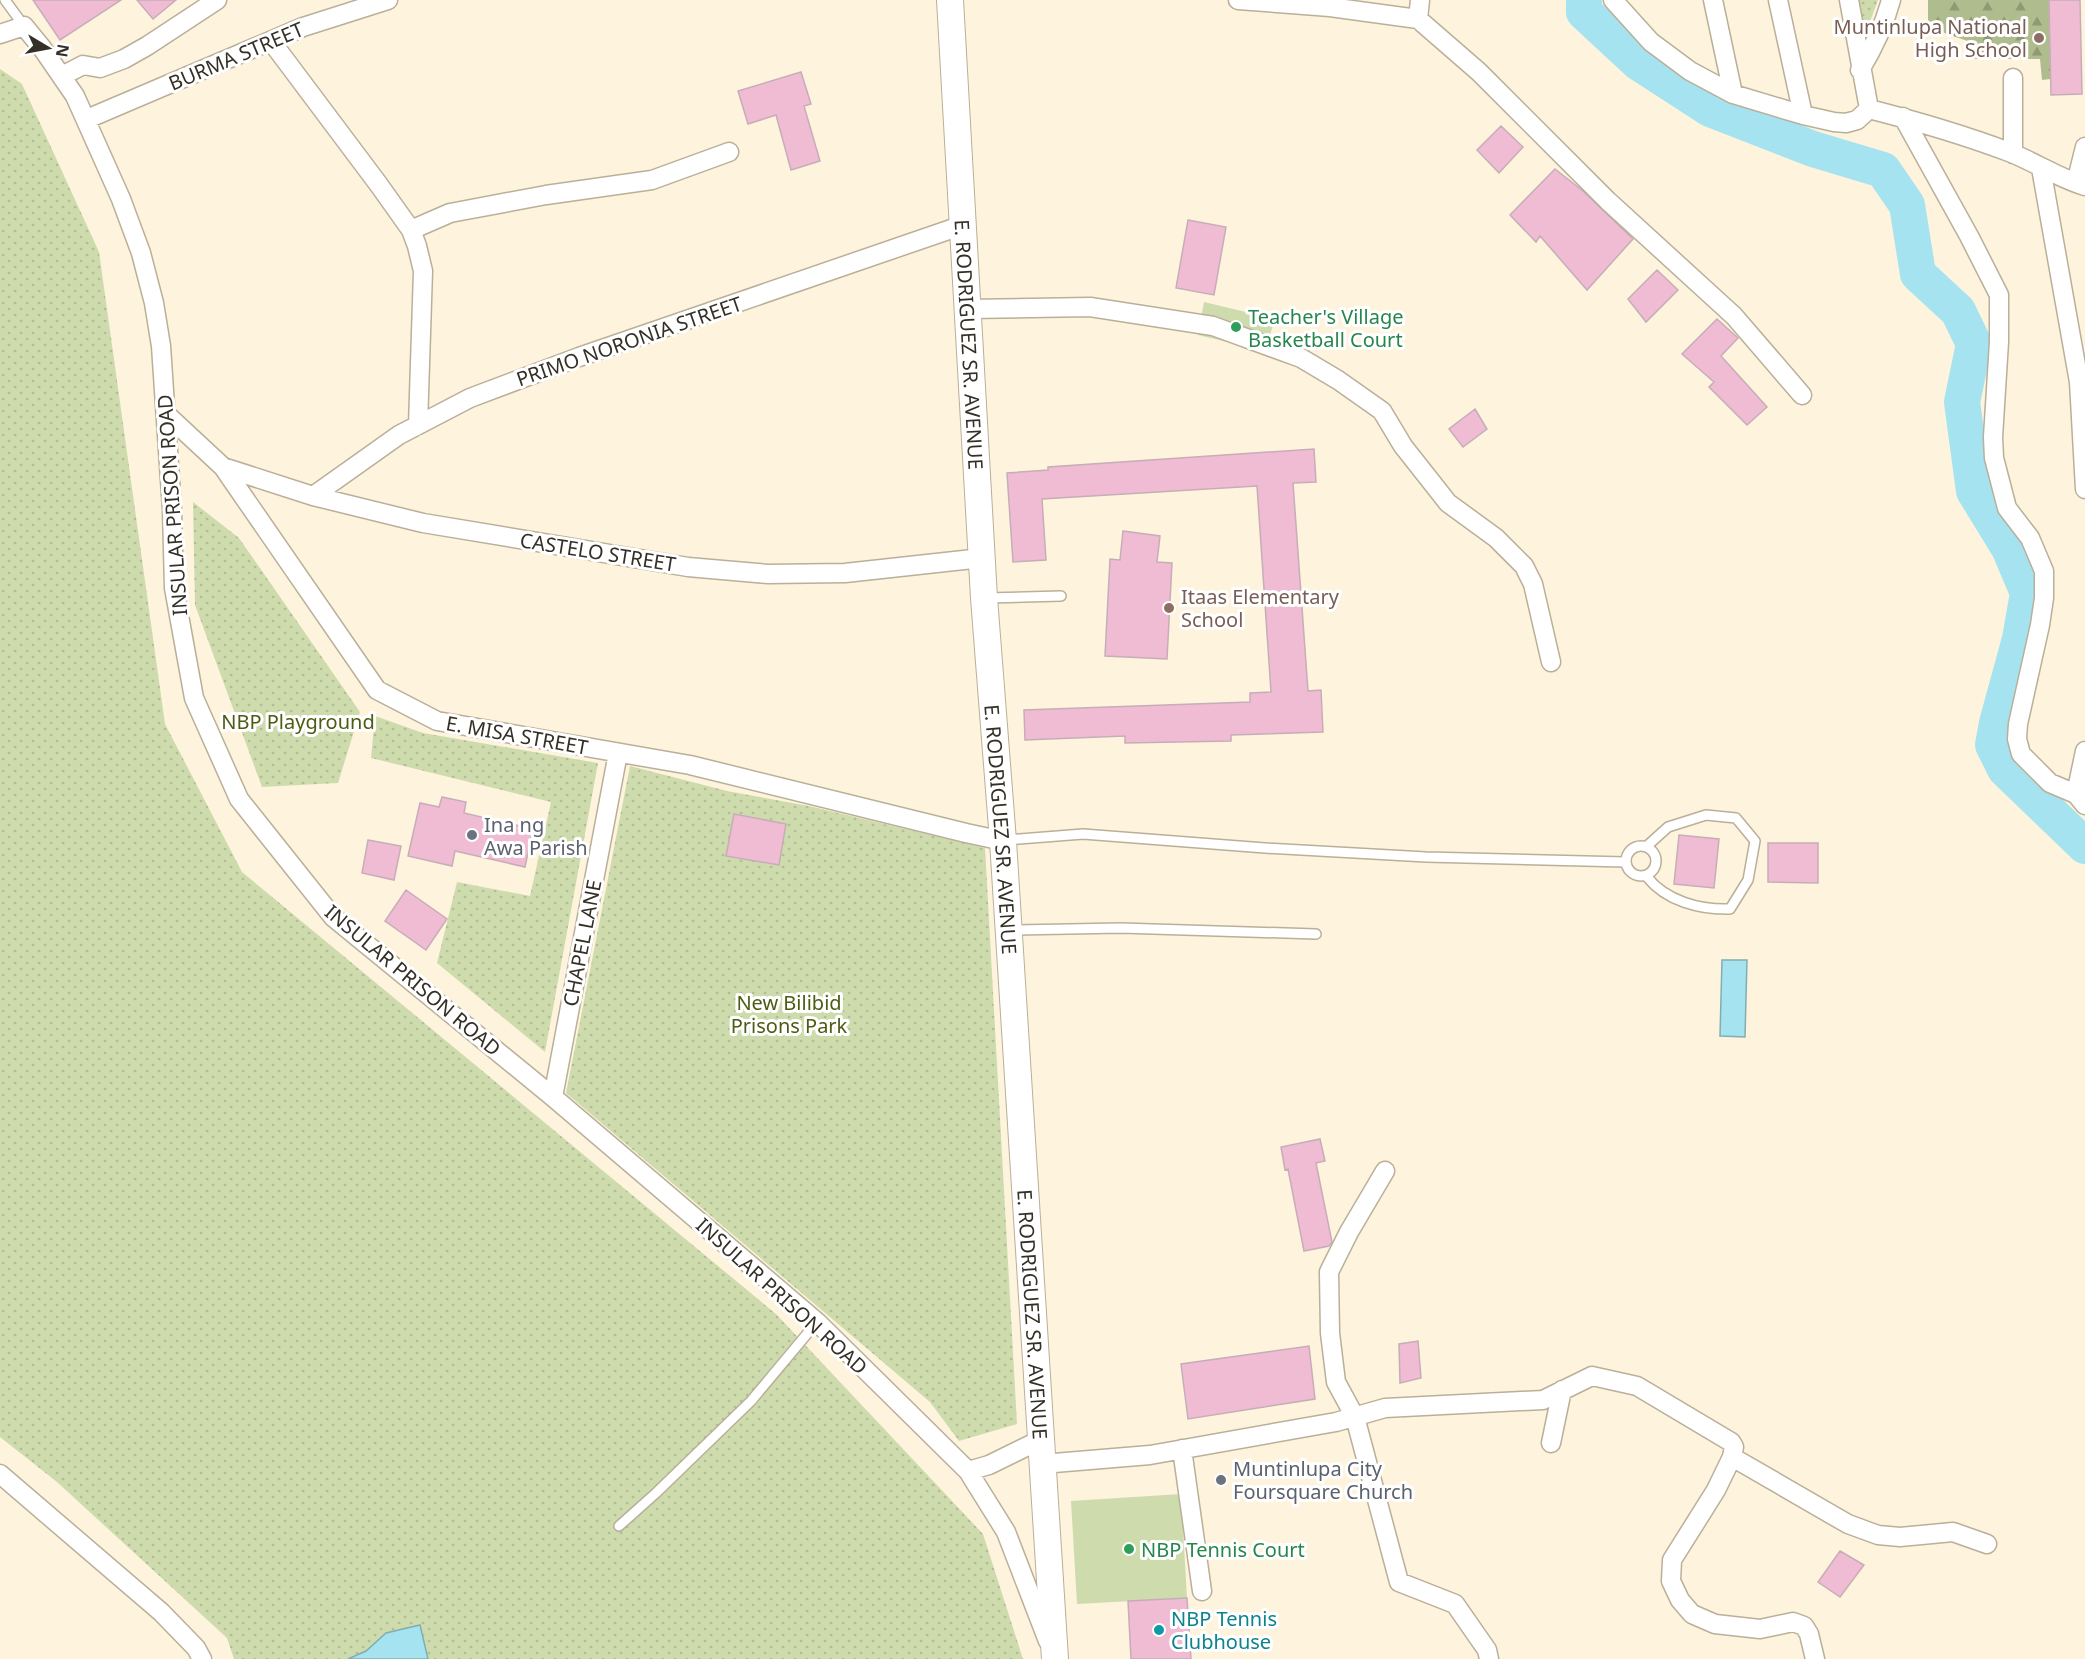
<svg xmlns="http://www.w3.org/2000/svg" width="2085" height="1659" font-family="'Noto Sans',sans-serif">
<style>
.grass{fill:url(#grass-dots)}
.forest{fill:url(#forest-firs)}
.pitch{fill:#cedcad}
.water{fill:#a4e3ef;stroke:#82adb3;stroke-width:1.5}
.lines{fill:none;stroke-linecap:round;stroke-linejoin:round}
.river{stroke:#a4e3ef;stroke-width:36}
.building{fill:#efbcd3;stroke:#c7adb8;stroke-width:1.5}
.lane-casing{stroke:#baaf99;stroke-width:12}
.street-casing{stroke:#baaf99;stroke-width:21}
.secondary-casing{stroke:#baaf99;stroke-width:28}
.path{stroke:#a69e8e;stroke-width:4;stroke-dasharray:4.5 4.5;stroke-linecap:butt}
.lane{stroke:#fff;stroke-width:9}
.street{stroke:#fff;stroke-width:18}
.secondary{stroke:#fff;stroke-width:26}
.education-dot{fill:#8d6e63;stroke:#fff;stroke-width:2}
.leisure-dot{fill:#2e9e5b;stroke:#fff;stroke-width:2}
.worship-dot{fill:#6b7280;stroke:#fff;stroke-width:2}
.culture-dot{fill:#0f9aa8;stroke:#fff;stroke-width:2}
.labels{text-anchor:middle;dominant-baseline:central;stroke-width:6;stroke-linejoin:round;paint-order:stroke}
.education-label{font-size:20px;fill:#785e54;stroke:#fff;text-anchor:end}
.street-label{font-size:20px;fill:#343027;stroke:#fff}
.leisure-label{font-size:20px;fill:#27864d;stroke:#fff;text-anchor:start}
.park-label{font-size:20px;fill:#4d5c13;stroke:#fff}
.worship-label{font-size:20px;fill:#5b616d;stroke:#fff;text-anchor:start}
.culture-label{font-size:20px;fill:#0d838f;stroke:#fff;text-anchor:start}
</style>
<defs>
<pattern id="grass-dots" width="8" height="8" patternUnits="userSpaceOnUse" patternTransform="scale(1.5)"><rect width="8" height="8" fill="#cedcad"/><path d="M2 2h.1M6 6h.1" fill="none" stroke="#b2bd95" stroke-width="1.8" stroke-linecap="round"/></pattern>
<pattern id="forest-firs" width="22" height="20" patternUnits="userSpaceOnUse" patternTransform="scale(1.5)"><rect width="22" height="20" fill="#afbc8d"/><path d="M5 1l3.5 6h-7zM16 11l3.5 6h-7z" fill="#8f9973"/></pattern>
</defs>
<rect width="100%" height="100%" fill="#fef3dc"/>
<path class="grass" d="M1858,0h20l-14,38z
M0,69l22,15 77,168 66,472 77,148 534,442 207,220 40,125h-789l-7,-21 -170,-156 -57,-45z
M193,502l46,36 121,174 -22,71 -76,4 -67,-182z
M375,716l48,17 175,30 -53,289 -108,-89 20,-81 73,14 21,-94 -180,-44z
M630,766l97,25 82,15 176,42 32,576 -58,17 -29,-39 -364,-309z"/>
<path class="forest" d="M1928,0h128l3,78 -17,2 -2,-21h-70l3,-16 -45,-16z"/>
<path class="pitch" d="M1204,302l71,17 -10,32 -67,-16z
M1181,1494l6,104 -110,6 -6,-103z"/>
<path class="water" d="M1722,960h25l-2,77 -25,-1z
M420,1625l8,34h-80l18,-8 20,-18z"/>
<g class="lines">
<path class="river" d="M1584,0v12l55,51 71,46 103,40 70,21 24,35 11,69 40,37 16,33 -12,58 12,89 35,57 19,45 -8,46 -23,84 -4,22 12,24 80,77"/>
</g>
<path class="building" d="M33,0h88l-61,40z
M137,0h39l-23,19z
M2049,0h31l2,94 -31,1z
M801,72l10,32 -7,2 16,55 -29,9 -15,-55 -28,9 -10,-33z
M1501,126l22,21 -24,26 -22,-23z
M1555,169l28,22 50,48 -46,51 -47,-54 -4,6 -26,-27z
M1188,220l38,7 -12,68 -38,-7z
M1657,270l21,20 -32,32 -18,-23z
M1717,319l21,19 -17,18 46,51 -20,18 -38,-38 5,-5 -32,-28z
M1475,409l12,20 -24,18 -14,-18z
M1314,449l2,33 -23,1 15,208 13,-1 2,42 -92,3v6l-106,2v-7l-100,4 -1,-30 226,-8v-9l21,-1 -14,-206 -215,13 4,61 -33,2 -6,-89 41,-3v-3z
M1123,531l37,5 -3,26 15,1 -5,96 -62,-3 5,-97 10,1z
M442,797l24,5 -2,11 69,16 -8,38 -70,-16 -3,15 -44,-10 12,-53 19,4z
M734,814l52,10 -7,41 -53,-9z
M1679,835l40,4 -5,49 -40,-4z
M368,840l33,6 -7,34 -32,-7z
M1768,843h50v40l-50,-1z
M406,890l41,29 -21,31 -41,-29z
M1320,1139l5,22 -9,2 16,79 -3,4 -25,5 -16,-82 -3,1 -4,-23z
M1418,1341l3,37 -21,5 -1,-39z
M1309,1346l6,53 -127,20 -7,-55z
M1840,1551l24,14 -24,32 -22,-15z
M1187,1598l4,61h-60l-3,-58z"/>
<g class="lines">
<defs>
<path id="lane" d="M5,0l19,26
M986,598l75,-2
M1005,840l78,-6 182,14 161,9 199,5
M1626 861a15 15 0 1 1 30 0a15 15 0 1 1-30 0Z
M1647,877c19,24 53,33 83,32l18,-29 7,-39 -19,-23 -30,-3 -38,12 -21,19
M1010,930l111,-2 195,6
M619,1526l37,-33 95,-92 66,-79"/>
<path id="street" d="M1238,0l92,7 88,12 61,53 129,129 126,115 68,79
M1613,0l38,42 39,29 43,23 70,21 31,7 12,1 11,-3 12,-11
M1713,0l20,94
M1778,0l25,115
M1849,0l20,109
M1418,19l2,-19
M0,34l24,-8 18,22 33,48 46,103 20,54 13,50 7,43 11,164 2,78 20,110 45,101 94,118 220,180 264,225 151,149 38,61 42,109
M271,41l108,144 32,45 6,16 6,25 -5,154
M1860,70c14,-23 24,-44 31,-70
M62,76l21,-11 17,3 24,-9 23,-13 70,-46
M2013,78v76
M1869,109c47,12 95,26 140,43 26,10 49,26 76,34
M1903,117l66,119 30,59v47l-6,95 1,21 13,50 23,30 14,33v27l-4,27 -22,99 -1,15 4,15 29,29 26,11 9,11
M87,119l216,-92 85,-27
M2041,168l38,214 6,107
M2076,183l9,-36
M411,230l39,-17 96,-18 106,-15 77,-28
M968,309l122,-2 123,19 88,32 37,22 44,31 21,35 45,57 48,35 28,28 9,18 18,78
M166,414l57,53 154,223 60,31 253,44 276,68 37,8
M223,467l90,29 110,27 265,44 80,7 77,-1 137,-15
M313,496l86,-61 71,-37 109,-41 384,-132
M2076,794l9,-43
M553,1097l65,-344
M1385,1171l-36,61 -20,40 1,61 6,49 19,35 44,165 56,22 32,46 2,9
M1551,1443l11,-53
M1182,1449l20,142
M1732,1457l116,67 30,11 22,2 53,-5 34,12
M1042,1464l108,-9 186,-33 49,-14 158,-8 49,-24 45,10 94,56 3,5 -2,10 -16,33 -44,70 -1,21 9,19 12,14 23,10 45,5 33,-7 11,4 5,8 6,25
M968,1471l21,-6 51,-25
M0,1474l161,138 35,36 6,11"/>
<g id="secondary">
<path id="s1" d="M950,0l34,598 19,243 52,818"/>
</g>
</defs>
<use href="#lane" class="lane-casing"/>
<use href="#street" class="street-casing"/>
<use href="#secondary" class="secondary-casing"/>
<path class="path" d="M529,847l51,10"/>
<use href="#lane" class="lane"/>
<use href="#street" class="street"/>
<use href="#secondary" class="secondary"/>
</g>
<g class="education-dot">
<circle cx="2039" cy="38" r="6"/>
<circle cx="1169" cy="608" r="6"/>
</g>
<g class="leisure-dot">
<circle cx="1236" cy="327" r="6"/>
<circle cx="1129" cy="1549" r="6"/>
</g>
<g class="worship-dot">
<circle cx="472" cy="835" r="6"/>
<circle cx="1221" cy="1480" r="6"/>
</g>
<circle class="culture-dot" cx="1159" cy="1630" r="6"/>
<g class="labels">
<g class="education-label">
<text x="2027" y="26">Muntinlupa National<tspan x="2027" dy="23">High School</tspan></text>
<text x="1181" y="596" text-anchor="start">Itaas Elementary<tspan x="1181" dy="23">School</tspan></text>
</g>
<g class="street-label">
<text transform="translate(236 56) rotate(-23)">BURMA STREET</text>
<text transform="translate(629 341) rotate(-19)">PRIMO NORONIA STREET</text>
<text stroke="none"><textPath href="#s1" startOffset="345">E. RODRIGUEZ SR. AVENUE</textPath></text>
<text transform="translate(172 505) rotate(-94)">INSULAR PRISON ROAD</text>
<text transform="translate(598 552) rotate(9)">CASTELO STREET</text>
<text transform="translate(517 735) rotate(10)">E. MISA STREET</text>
<text stroke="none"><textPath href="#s1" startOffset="831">E. RODRIGUEZ SR. AVENUE</textPath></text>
<text transform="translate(582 943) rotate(-79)">CHAPEL LANE</text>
<text transform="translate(413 980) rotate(40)">INSULAR PRISON ROAD</text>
<text transform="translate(782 1296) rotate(42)">INSULAR PRISON ROAD</text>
<text stroke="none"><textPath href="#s1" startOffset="1317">E. RODRIGUEZ SR. AVENUE</textPath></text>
</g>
<g class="leisure-label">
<text x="1248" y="316">Teacher's Village<tspan x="1248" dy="23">Basketball Court</tspan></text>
<text x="1141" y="1549">NBP Tennis Court</text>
</g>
<g class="park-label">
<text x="298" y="721">NBP Playground</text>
<text x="789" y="1002">New Bilibid<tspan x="789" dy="23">Prisons Park</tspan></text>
</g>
<g class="worship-label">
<text x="484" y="824">Ina ng<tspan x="484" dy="23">Awa Parish</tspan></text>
<text x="1233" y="1468">Muntinlupa City<tspan x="1233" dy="23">Foursquare Church</tspan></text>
</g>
<g class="culture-label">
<text x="1171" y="1618">NBP Tennis<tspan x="1171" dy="23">Clubhouse</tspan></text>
</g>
</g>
<g transform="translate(48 48) rotate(100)" stroke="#ffffff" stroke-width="4.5" paint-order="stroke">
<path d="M0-4.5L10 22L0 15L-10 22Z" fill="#343027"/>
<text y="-9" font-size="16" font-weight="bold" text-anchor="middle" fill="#343027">N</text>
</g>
</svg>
